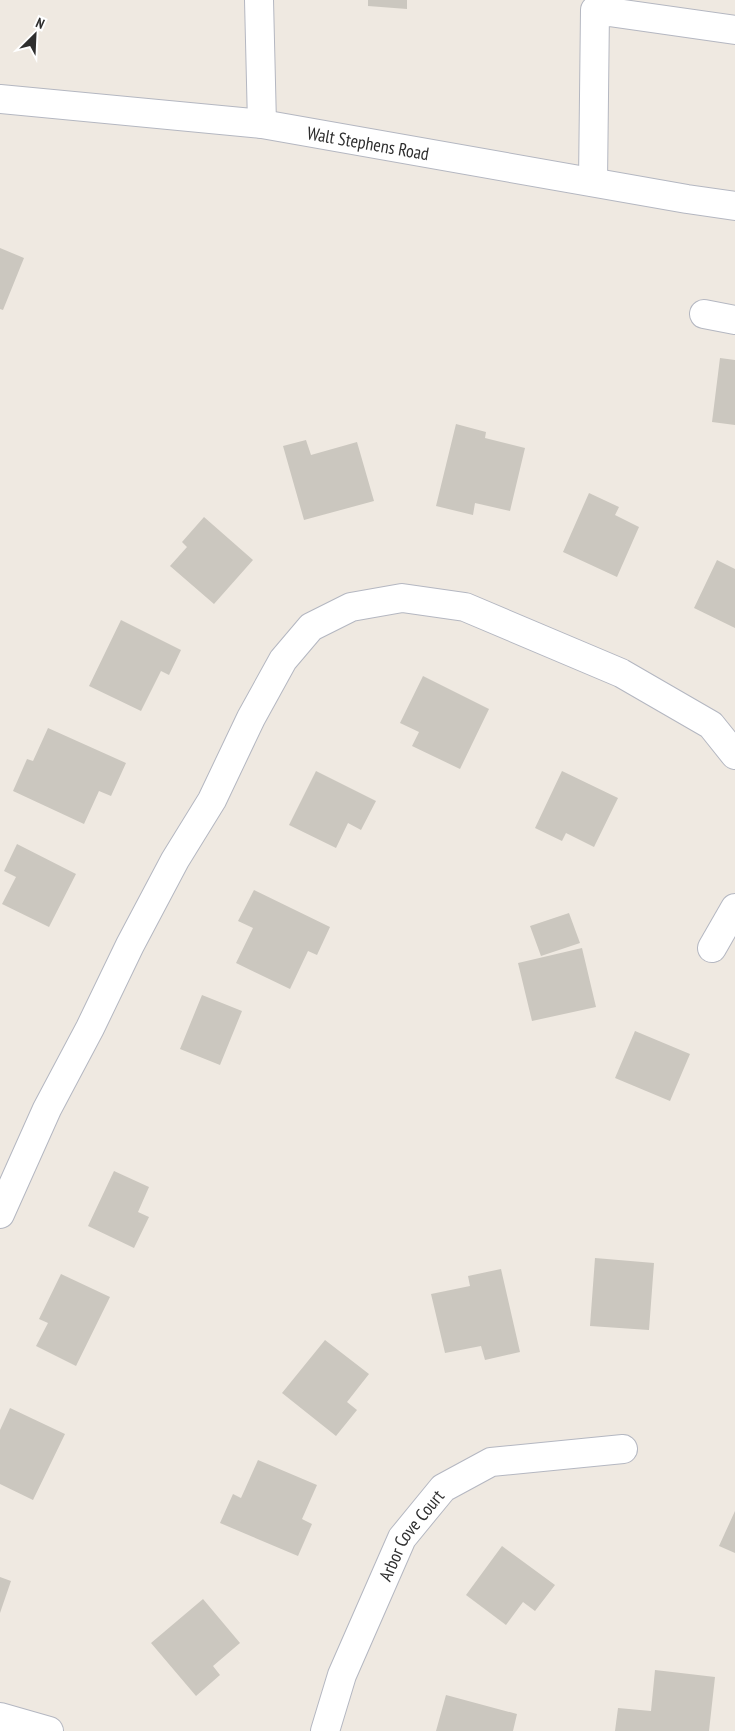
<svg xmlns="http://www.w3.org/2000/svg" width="735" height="1731" font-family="'PT Sans Narrow',sans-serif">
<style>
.building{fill:#cbc7bf}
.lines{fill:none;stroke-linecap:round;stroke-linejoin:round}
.minor-casing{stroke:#b4b7c1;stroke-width:30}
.minor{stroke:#fff;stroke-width:28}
.labels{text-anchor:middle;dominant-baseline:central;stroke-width:5;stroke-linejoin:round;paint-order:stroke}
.street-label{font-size:18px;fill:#2e2e2e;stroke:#fff}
</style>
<rect width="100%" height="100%" fill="#efe9e1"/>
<path class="building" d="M368,0h39v9l-39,-3z
M0,248l24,10 -21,52 -3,-1z
M720,358l15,2v65l-23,-3z
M456,424l30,8 -1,6 40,10 -15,63 -35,-8 -2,12 -37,-9z
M306,440l5,15 46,-13 17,59 -70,19 -21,-74z
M589,493l30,14 -4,8 24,12 -22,50 -54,-25z
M204,517l49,43 -39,44 -44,-38 17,-19 -5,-5z
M717,560l18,9v59l-41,-20z
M121,620l60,30 -12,25 -8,-4 -20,40 -52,-25z
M423,676l66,33 -29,60 -48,-23 7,-14 -19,-9z
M48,728l78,35 -15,33 -12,-5 -15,33 -71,-33 14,-32 6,2z
M316,771l60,30 -15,29 -13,-7 -12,25 -47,-23z
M562,771l56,27 -24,49 -28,-14 -4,8 -27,-13z
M17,844l59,30 -27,53 -47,-23 14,-27 -12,-6z
M254,890l76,37 -13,28 -9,-4 -18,38 -54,-26 17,-35 -15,-7z
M569,913l11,30 -39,13 -11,-30z
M582,948l14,59 -64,14 -14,-58z
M202,995l40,16 -22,54 -40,-16z
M635,1031l55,23 -20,47 -55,-23z
M114,1171l35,16 -11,25 11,5 -15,31 -46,-22z
M595,1258l59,5 -5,67 -59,-4z
M501,1269l19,83 -35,8 -4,-14 -36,7 -14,-59 39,-8 -2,-10z
M61,1274l49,23 -34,69 -40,-20 12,-23 -9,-4z
M325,1340l44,34 -22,28 10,8 -21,26 -54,-43z
M10,1408l55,26 -32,66 -33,-16v-54z
M258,1460l59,25 -15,34 10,5 -14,32 -78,-33 13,-29 8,4z
M735,1511v42l-16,-7z
M502,1546l53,39 -20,26 -12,-9 -17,23 -40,-30z
M0,1577l11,4 -11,32z
M203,1599l37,44 -27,23 7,9 -24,21 -45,-53z
M655,1670l60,7 -6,54h-94l3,-23 33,3z
M446,1695l71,19 -4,17h-77z"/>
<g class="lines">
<defs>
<g id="minor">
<path d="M259,0l3,124"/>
<path id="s1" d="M0,99l262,25 425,75 48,7"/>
<path d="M593,182l2,-172 140,20"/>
<path d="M704,314l31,6"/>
<path d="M712,948l23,-40"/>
<path d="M0,1214l47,-105 43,-81 40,-83 45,-85 37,-60 39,-82 32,-58 28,-33 40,-20 51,-9 63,9 156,66 90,52 24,30"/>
<path d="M0,1717l49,14"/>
<path id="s2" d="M325,1731l17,-56 60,-137 41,-50 48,-26 132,-13"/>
</g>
</defs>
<use href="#minor" class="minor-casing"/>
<use href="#minor" class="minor"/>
</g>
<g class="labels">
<g class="street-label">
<text stroke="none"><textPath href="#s1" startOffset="371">Walt Stephens Road</textPath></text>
<text stroke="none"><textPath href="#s2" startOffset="215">Arbor Cove Court</textPath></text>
</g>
</g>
<g transform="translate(35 35) rotate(24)" stroke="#ffffff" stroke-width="4" paint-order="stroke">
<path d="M0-4L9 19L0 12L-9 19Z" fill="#2e2e2e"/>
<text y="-8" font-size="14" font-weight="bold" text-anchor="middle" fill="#2e2e2e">N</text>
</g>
</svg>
